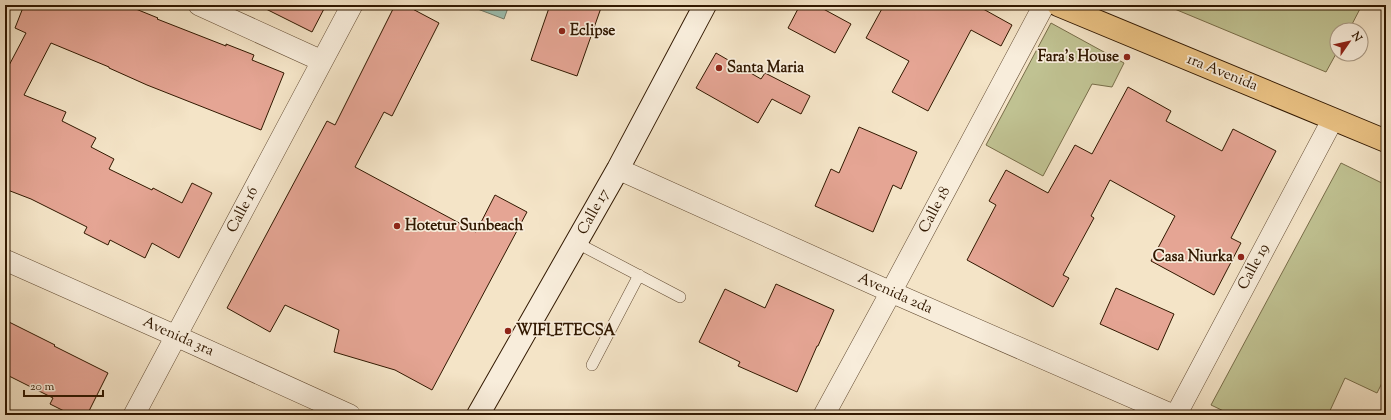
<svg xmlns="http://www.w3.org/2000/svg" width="1391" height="420" font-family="'Sorts Mill Goudy',serif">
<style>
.green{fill:#c0c292;stroke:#786d49}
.water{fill:#9cbfb0;stroke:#717c6a}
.building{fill:#e5a594;stroke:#311800}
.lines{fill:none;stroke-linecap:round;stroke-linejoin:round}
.lane-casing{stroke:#624b32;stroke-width:12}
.street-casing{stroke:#624b32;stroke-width:22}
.secondary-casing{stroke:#311800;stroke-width:24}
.primary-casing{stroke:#311800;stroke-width:24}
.lane{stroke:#f8eddb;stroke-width:11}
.street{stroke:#f8eddb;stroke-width:21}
.secondary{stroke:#f8eddb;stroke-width:22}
.primary{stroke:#eac284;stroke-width:22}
.poi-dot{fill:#8f2418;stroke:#f8eddb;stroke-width:1.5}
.labels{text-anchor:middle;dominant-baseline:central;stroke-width:3.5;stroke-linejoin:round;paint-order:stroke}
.poi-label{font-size:15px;font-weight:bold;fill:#311800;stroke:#f8eddb;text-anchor:start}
.street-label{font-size:15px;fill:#311800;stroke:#f8eddb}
</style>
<rect width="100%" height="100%" fill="#f4e4c7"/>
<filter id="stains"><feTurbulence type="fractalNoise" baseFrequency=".005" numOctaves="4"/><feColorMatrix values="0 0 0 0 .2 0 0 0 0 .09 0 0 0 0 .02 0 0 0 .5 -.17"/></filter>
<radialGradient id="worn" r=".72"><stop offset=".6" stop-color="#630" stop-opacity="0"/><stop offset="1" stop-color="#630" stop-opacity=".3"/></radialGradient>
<path class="green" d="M1165,5h197l-13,25h-12v22l-11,20z
M1051,23l73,40 -12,24 -20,-3 -49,92 -57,-31z
M1341,163l45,22v190l-9,18 -32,-15 -17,37h-96l-21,-10z"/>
<path class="water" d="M467,5h42l-5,14z"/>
<path class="building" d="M24,5h102l32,13 -1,1 69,27v-2l28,11 -2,5 32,13 -23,57 -114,-45 -38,-17v-1l-58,-24 -27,52 42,17 -4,9 34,17 -5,9 23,12 -5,10 43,21 1,-2 29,15 10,-20 20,10 -33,65 -27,-15 -7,15 -35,-18 -2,5 -24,-12 3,-6 -56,-28 -26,-10v-116l21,-40 -11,-5z
M258,5h68l-14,27z
M395,5h10l34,18 -47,93 -8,-4 -29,55 121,65 19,-37 32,17 -95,178 -37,-20 -61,-18 5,-22 -54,-25 -15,27 -43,-24 100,-187 8,4z
M550,5h52l-25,71 -46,-16z
M800,5h16l35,19 -16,29 -47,-25z
M884,5h92l36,20 -11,21 -30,-16 -43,81 -36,-19 17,-31 -43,-23z
M716,53l45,26 4,-6 45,23 -9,18 -29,-15 -14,24 -62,-35z
M1128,87l43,24 -5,10 56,30 11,-22 43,22 -45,87 10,5 -27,52 -63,-34 24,-45 -65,-36 -19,36 3,2 -31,57 6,3 -16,29 -86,-47 29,-55 -7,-4 17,-31 42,23 27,-48 17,9z
M859,127l58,25 -16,37 -8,-4 -20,47 -58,-26 16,-37 8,4z
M776,284l58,26 -16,36h-1l-20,46 -59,-26 2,-4 -41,-20 26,-53 40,19z
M1116,288l58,26 -16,36 -58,-26z
M5,320l50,25 -1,1 54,27 -21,42h-15l-22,-11 3,-6 -48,-24z"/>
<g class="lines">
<defs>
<path id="lane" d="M577,243l103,54
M592,365l47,-90"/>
<path id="street" d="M199,5l123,56
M618,169l273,123 282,123
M5,260l171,76 174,79
M134,415l218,-410
M824,415l67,-123 153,-287
M1176,415l157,-296"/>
<path id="secondary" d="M478,415l140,-246 87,-164"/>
<path id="primary" d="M1058,5l328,136"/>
</defs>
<use href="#lane" class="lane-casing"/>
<use href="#street" class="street-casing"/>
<use href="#secondary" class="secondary-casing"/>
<use href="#primary" class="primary-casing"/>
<use href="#lane" class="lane"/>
<use href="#street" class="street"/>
<use href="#secondary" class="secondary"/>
<use href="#primary" class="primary"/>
</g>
<g class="poi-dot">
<circle cx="562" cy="31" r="4"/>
<circle cx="1127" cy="57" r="4"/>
<circle cx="719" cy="68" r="4"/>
<circle cx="397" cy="226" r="4"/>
<circle cx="1241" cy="257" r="4"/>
<circle cx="508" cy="331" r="4"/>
</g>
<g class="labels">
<g class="poi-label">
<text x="570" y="31">Eclipse</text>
<text x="1119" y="57" text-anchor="end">Fara's House</text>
<text x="727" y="68">Santa Maria</text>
<text x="405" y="226">Hotetur Sunbeach</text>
<text x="1233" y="257" text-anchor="end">Casa Niurka</text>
<text x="516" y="331">WIFI_ETECSA</text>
</g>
<g class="street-label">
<text transform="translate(1222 73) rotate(22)">1ra Avenida</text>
<text transform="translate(243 210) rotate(-62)">Calle 16</text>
<text transform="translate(935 210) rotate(-62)">Calle 18</text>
<text transform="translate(594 212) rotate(-61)">Calle 17</text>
<text transform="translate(1254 267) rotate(-62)">Calle 19</text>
<text transform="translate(895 294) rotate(24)">Avenida 2da</text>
<text transform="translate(178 337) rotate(24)">Avenida 3ra</text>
</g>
</g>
<rect width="1391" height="420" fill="none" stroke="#f4e4c7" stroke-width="20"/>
<rect x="6" y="6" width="1379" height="408" fill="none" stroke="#311800" stroke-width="2"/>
<rect x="10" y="10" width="1371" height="400" fill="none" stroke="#311800"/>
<g transform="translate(1349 42) rotate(56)"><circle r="19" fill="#f8eddb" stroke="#a89883"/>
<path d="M0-3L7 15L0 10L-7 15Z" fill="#8f2418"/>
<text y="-6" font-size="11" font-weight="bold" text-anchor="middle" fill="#311800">N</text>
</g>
<path d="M24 390v6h79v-6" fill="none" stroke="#311800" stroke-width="2"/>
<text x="30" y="390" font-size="12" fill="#311800" stroke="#f8eddb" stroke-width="3" paint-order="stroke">20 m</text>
<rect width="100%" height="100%" filter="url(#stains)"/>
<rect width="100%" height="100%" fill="url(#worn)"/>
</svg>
